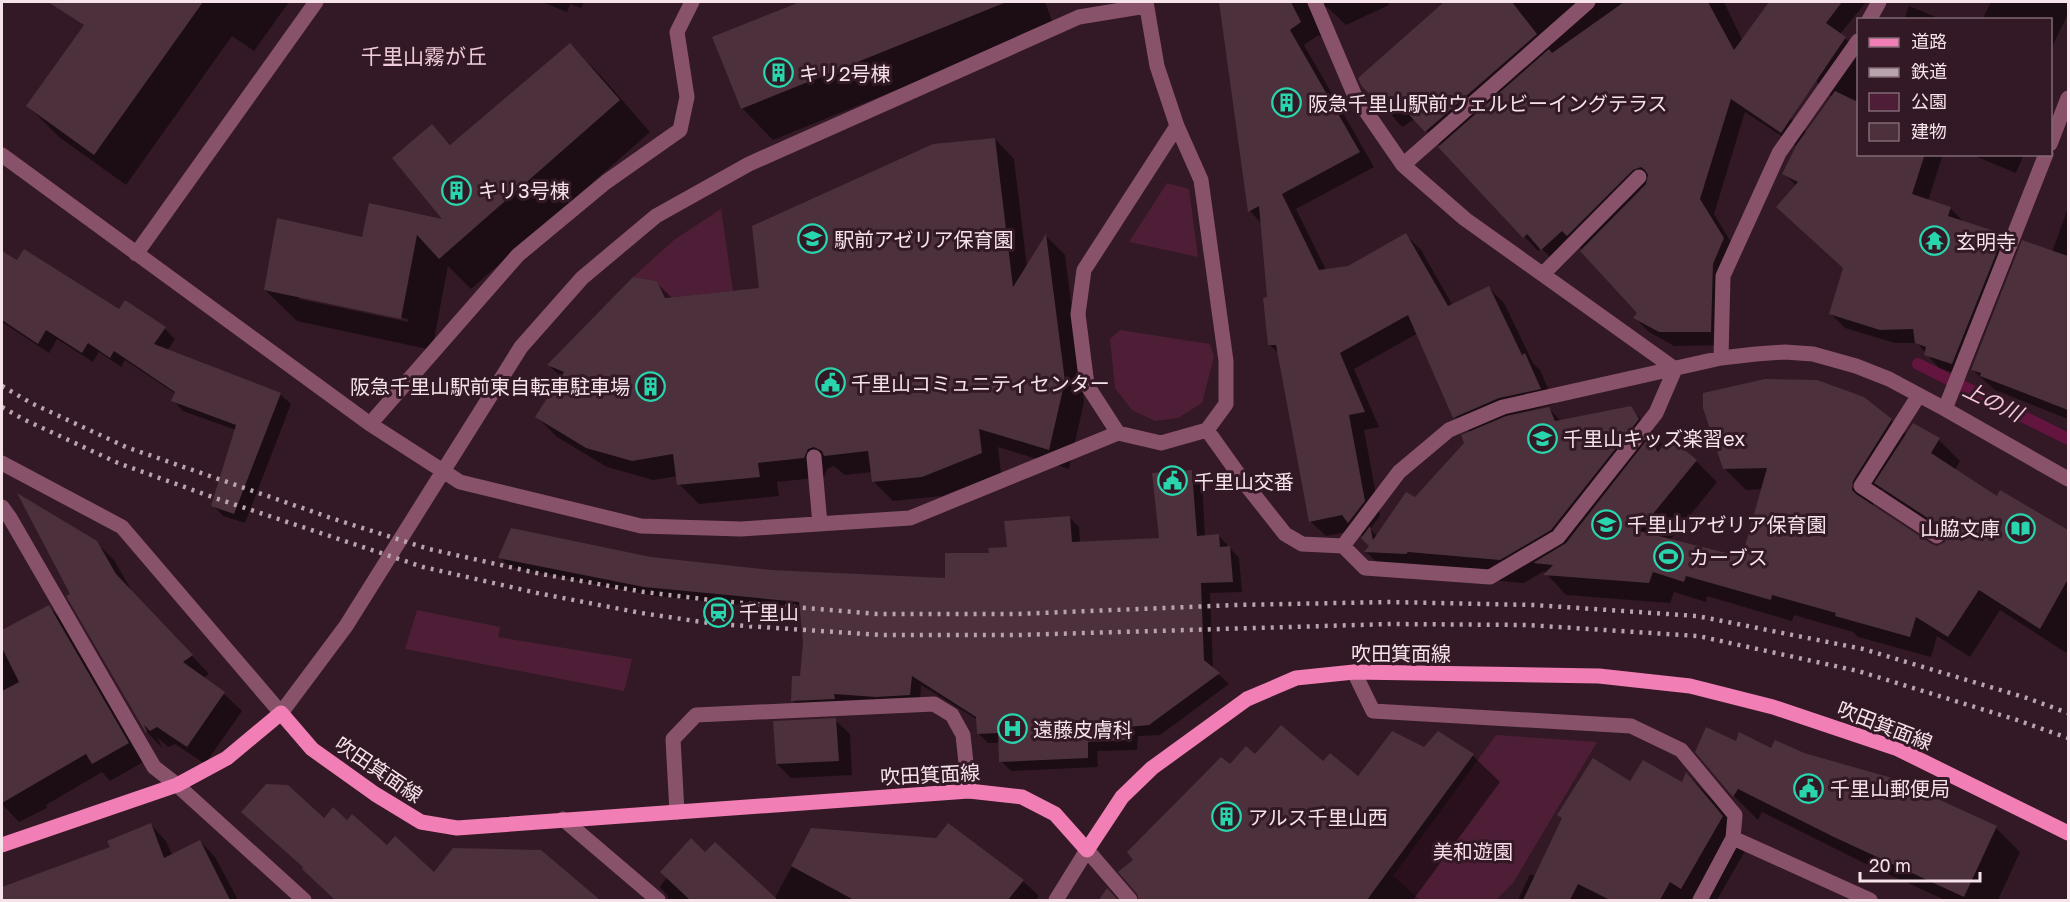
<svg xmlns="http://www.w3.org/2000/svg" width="2070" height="902" font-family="'Golos Text','Noto Sans JP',sans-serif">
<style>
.green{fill:#4e1e36}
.shadow{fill:#0007;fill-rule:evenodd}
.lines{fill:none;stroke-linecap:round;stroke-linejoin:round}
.stream{stroke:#63143f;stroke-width:12}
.building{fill:#4c303c}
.minor{stroke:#89526b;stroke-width:15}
.major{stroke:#f17eb4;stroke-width:15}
.rail{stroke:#b9a3ac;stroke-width:4.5;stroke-dasharray:3 6;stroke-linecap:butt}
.labels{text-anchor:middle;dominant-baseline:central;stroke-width:6;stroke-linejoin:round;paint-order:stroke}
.poi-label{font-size:20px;fill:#f6e3ea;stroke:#331925;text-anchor:start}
.street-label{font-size:20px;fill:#f6e3ea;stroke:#331925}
.park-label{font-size:20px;fill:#f5dce6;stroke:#331925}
.neighbourhood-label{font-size:21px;fill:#efcbda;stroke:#331925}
.water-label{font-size:21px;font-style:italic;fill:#f8c8dc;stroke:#331925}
</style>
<rect width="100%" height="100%" fill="#331925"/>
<path class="green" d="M1167,183l22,6 9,68 -69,-15z
M721,209l12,82 -68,7 -8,-17 -24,-4 41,-37z
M1120,330l90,14 4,13 -12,46 -24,15 -23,3 -23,-11 -17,-22 -5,-49z
M417,610l83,17 -2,10 134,22 -8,32 -219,-42z
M1496,735l101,7 -84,141 -17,17h-76l-27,-24z"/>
<path class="shadow" d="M90,2h199l-35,49 -22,-15 -106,149 -67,-48 -31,-31 57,-80 -7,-7z
M542,2h42l-3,6 -11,-4 -3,8z
M804,2h241l9,24 -281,114 -31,-32 -28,-70z
M1221,2h167l1,3 -43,20 -19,-18 -5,5 4,23 -5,2 -2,-2 -15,10 70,122 -78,42 30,61 22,-2 58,-33 15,15 32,56 36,-18 15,15 29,60 7,7 15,34 -48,12 41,-8 13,13 69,-13 24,24 8,12 -4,4 3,3 9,-11 26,21 21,21 -47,58 73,19 19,-70 -16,1 -22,-22 167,-48 16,15 32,5 21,21 -5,9 42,28 4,-6 67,40v122l-68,-44 -30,47 -33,-21 -6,21 -73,-20 -5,-5 -59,-17 -2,6 -85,-25 -1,6 -32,-10 -4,11 -104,-8 -22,-24 -20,12 -92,-8h-42l-24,-23 5,-6 -14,-16 -31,6 -16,-15 -31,-167 -9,-9 -1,-46 -7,-75 -12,-13zM1418,333l37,84 16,16 -5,10 -50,56 -39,37 -7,-7 10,-13 -16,-86 15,-3 -25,-58zM1882,489l15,15 51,33 -2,6 -9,4 -64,-40v-5z
M1446,2h278l58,121 10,-4 15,14 25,-36 -15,-15 -35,-80h84l-26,32 18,16v104h85l-15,47 22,7 15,15 38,12 14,14 -51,128 -27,-9 -22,-25h-22l-50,-15 -14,-14 13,-46 -47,-82 -13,-12 14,-27 -53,-35 -31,102 24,40 -11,25 -2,66 -51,1 -25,-14 -14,-14 4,-6 -62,-68 -21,19 -15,-15 -3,3 -123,-132 -13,8 -43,-49z
M1991,2h77v12l-18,37v-31h-63l-3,-4z
M1909,6l34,14h-39z
M570,45l31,31 49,56 -179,157 -23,-23 -16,84 -135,-29 -32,-31 99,-51 82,-18 -14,-95 19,19zM299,296l109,23v3l-109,-23z
M995,139l19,20 13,108 19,-31 19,19 19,147 -15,67 -71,-22 3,26 -59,23 -49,5 -20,-20 -1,-9 -27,3 -11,-9 -7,3 -3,8 -47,5 2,14 -80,8 -20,-20 -1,-8 -25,4 -46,-13 -50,-30 -20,-20 25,-39 -13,-13 108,-82 16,16 88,-9z
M1970,154h54l-8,19z
M2068,208v211l-73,-29 -22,-20 79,-118z
M2,253l117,58 46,18 10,10 -8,12 113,43 11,10 -46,119 -22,-7 -10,-11 23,-75 -53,-19 -10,-11 3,-6 -51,-34 -4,7 -22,-15 -6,10 -36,-23 -8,14 -47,-31z
M1192,472l10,10 3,55 14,-1 20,22 3,34 -32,1 3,76 16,15 -69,51 -22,1 -1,14 -40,1 1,16 -87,4 -10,-10 -1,-18h-12l-10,-10v-13l-57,-35 -1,20 -117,5 -10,-10 8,-22 3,-36 -3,-31 -146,-15 -145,-29 -10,-10 150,1 121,13 176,9 43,-25 19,-6 60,-32 10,10 1,16 81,-4z
M96,542l18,18 19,33 76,81 -6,4 21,16 18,17 -37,53 -30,-20 -7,3 -10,-9 4,10 -15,-16 -79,-136 4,-1z
M49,607l17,17 79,137 -35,20 -8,-9 -56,33 1,3 -28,14 -17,-18v-172z
M835,720l15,14 2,41 -61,3 -14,-14z
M1438,733l35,23 27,26 -87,118h-273l-5,-39 95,-94 26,-10 67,6 35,15 66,-29z
M1736,743l68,12 192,73 24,24 -22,48h-53l-83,-38 -100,-50 -4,8 -24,-24 -37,-44z
M1687,774l26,26 36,44 -32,56h-199l12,-26 6,2 95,-93 51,1z
M324,820l23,2 87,53 106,-23 58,48h-262l-16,-15z
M151,825l15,16 6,14 28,-14 15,16 23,43h-236v-2l110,-50z
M812,830l211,51 16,15 -3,4h-368v-4l-8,-9 7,-10 38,-22 69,44z"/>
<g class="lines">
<path class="stream" d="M1918,364l150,75"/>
</g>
<path class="building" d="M48,2h155l-109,153 -68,-49 58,-81z
M800,2h204v1l-263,106 -29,-72z
M1219,2h72l10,20 -11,8 70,122 -78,42 37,76 29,-4 58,-33 42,73 41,-20 33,69 3,-2 16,36 -42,9 -46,20 -45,-103 -68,38 25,59 -16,3 16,86 -17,22 -6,-8 -33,7 -33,-177h-8l-5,-47 4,-1 -8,-91 -11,6z
M1444,2h68l25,32 -112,98 -25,-27 -13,9 -26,-29 -3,-7z
M1624,2h84l26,48 35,-48h73l-16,21 20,14 -65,96 -50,-34 -31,100 24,39 -11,26 -2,68h-52l-26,-14 4,-5 -57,-62 66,-67 2,-9 -3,-5 -4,-3 -8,3 -66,66 -5,-5 -21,19 -14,-16 -4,4 -85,-91 111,-98 3,4z
M570,43l50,57 -181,159 -22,-24 -16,84 -137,-29 13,-72 85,19 7,-34 73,16 -50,-61 40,-34 18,21z
M1835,91l23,11v52h67l-13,40 39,13 -3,9 56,18 -52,130 -28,-9 2,-8 -11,-4 -2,-14 -33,1 -51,-16 14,-46 -67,-61 22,-25 -16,-8 15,-30z
M995,138l18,149 33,-53 19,147 -16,69 -70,-21 3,24 -60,24 -50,5 -4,-31 -44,5 -2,-5 -8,-4 -6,2 -4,9 -46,5 2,14 -83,8 -4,-31 -41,7 -46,-13 -51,-31 29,-45 -17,-7 86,-88 24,4 8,17 94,-10 -7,-62 181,-82z
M2022,240l46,16v154l-88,-34 1,-3 -10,-3z
M24,249l95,60 6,-9 41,27 -12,17 127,49 -47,121 -23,-8 25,-81 -65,-24 4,-9 -61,-41 -4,7 -22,-15 -6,10 -36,-23 -8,14 -36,-24v-69l15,9z
M1765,379l52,1 47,17 28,22 -39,62 -1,9 4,4 76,50 5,2 8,-4 2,-6 -4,-8 -69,-45 39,-60 27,15 -9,15 66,43 3,-6 68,40v49l-28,50 -61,-39 -31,47 -32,-20 -6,20 -75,-21 1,-3 -64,-18 -1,5 -85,-24 -2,6 -31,-10 -4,11 -106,-8 10,-10 -20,-2 33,-20 83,-106 9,15 12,-14 27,22 -58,71 103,26 25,-89 -44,1 -20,-61v-15z
M1631,406l8,13 -88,111 -51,30 -92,-8 -2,2 -42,-2 5,-6 -8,-8 9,-12 3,14 33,-48 9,5 49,-54 -3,-8 45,-19 43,-9 6,14z
M1192,470l5,66 22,-2 1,13 10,-1 3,36 -32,1 3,77 16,13 -71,52 -21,2v13l-40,2v16l-89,4 -1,-29 -21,1 -1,-17 -64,-41 -2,19 -34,2 -42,-3 1,5 -44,2 1,-25h8l3,-34 -4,-40 -155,-15 -146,-29 13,-30 140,29 120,13 174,8v-25h44l-1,-5 19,-1 -3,-26 66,-5 2,26 87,-4 -7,-65z
M17,493l80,48 19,33 77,81 -10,7 42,30 -38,55 -30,-20 -7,4 -6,-6 3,7 -1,1 -80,-137 4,-2z
M49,605l80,138 -37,21 -6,-10 -84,49v-112l17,-9 -17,-34v-18z
M836,718l3,43 -63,3 -3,-43z
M1281,725l42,36 7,-8 28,23 34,-45 32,16 14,-16 36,23 -107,146h-228l-2,-6 -19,-22 15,-12 -6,-8 94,-95 9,7 16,-18 9,8z
M1706,727l30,14 3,-9 32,16 4,-8 29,13 88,25 105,48 -33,71 -128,-59 -98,-49 -5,8 -38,-45z
M1593,758l37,23 13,-21 39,22 4,-10 37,44 -42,73 -11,-7 -10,18h-50l-32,-16 -8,16h-47l39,-82 -5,-3z
M266,784l22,1 36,33 9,-11 14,13 5,-6 35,31 8,-9 39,36 19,-24 88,2 59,50h-265l-33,-31 1,-2 -62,-55z
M151,823l13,35 36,-18 30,60h-228v-13l108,-40 -3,-6z
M948,823l76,57 -16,20h-154l-63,-34 20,-38 125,10z
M691,838l14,14 10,-10 63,58h-88l-30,-28z
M1107,888l11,12h-19z"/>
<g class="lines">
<path class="minor" d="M1146,2l11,64 20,60
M1315,2l39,92 49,71 62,54 210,150 -19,44 -98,124 -68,40 -125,-9 -22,-22
M1869,20l10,-18
M2050,144l18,-46
M2,155l368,269 90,58 181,44 100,3 169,-11 208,-85 43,10 46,-13 19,-26v-43l-25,-181 -24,-54 -93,144 -6,44 9,71 31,48
M1403,165l185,-163
M136,254l180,-252
M1543,274l96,-97
M1721,358l2,-82 56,-123 79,-112
M1919,395l-58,91 76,50
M1945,409l101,-255
M370,424l148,-169 88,-73 74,-52 7,-33 -10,-65 15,-30
M1207,430l40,56 38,48 17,10 41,2 56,-74 50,-42 54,-23 218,-49 35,-4 29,-2 28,2 43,12 33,13 56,30 123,70
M814,457l6,67
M2,463l120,64 159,186 65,-87 175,-279 61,-69 74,-62 93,-52 330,-147 67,-11
M2,507l8,11 144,249 23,18 127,115
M1354,672l19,39 258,15 50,24 54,65 -2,23 -33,62
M677,812l-4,-73 23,-24 238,-11 18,11 11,20 6,56
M563,819l95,81
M1733,838l137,62
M1056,900l31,-50 43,50"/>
<path class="major" d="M2,845l175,-60 50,-27 54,-45 31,36 63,45 46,28 36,6 512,-37 53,6 33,17 32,36 35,-53 30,-29 95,-69 49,-21 58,-6 245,4 91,10 83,21 125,42 170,84"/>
<path class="rail" d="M2,386l29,17 95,44 208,72 95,30 112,25 103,18 76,9 157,13h141l217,-9 155,-3 144,3 163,11 166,33 164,49 41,15
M2,407l21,12 95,44 97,35 208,69 114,26 104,20 75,11 165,11h137l373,-11 136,1 171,11 160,35 159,49 51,18"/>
</g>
<defs>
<symbol id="building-ring" viewBox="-11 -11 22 22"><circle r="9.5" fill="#331925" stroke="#29d5ad" stroke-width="1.5"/><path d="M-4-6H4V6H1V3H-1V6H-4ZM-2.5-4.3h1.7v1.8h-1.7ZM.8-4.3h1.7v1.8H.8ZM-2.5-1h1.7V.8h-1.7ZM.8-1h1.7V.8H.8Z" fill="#29d5ad"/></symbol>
<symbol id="school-ring" viewBox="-11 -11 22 22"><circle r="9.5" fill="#331925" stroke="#29d5ad" stroke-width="1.5"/><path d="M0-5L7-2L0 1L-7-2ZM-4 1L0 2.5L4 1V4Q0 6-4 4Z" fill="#29d5ad"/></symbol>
<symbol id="temple-ring" viewBox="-11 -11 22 22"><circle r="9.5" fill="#331925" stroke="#29d5ad" stroke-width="1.5"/><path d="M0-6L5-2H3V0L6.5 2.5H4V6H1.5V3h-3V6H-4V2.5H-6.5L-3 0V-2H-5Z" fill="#29d5ad"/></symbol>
<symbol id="civic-ring" viewBox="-11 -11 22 22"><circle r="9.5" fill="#331925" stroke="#29d5ad" stroke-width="1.5"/><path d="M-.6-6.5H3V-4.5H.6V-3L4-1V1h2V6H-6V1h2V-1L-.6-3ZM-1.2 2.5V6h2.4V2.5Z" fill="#29d5ad"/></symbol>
<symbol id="library-ring" viewBox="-11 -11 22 22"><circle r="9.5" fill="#331925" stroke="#29d5ad" stroke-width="1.5"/><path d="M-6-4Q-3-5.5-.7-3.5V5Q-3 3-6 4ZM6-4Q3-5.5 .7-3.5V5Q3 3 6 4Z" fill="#29d5ad"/></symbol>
<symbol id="stadium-ring" viewBox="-11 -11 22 22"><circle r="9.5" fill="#331925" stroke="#29d5ad" stroke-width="1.5"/><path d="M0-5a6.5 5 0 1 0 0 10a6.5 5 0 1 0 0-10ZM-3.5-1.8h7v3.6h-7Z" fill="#29d5ad"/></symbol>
<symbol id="station-ring" viewBox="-11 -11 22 22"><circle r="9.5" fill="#331925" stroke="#29d5ad" stroke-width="1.5"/><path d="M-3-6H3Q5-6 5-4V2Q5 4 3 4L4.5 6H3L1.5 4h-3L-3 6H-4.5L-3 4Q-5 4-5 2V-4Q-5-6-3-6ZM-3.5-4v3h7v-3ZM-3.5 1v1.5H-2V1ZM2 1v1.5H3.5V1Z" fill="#29d5ad"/></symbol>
<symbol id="hospital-ring" viewBox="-11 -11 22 22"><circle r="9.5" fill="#331925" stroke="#29d5ad" stroke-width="1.5"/><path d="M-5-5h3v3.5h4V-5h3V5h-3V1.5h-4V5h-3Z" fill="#29d5ad"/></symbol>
</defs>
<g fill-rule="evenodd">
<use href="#building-ring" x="762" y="56" width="33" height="33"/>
<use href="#building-ring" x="1270" y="86" width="33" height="33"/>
<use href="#building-ring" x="440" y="174" width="33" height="33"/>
<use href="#school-ring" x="796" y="222" width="33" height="33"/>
<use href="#temple-ring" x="1918" y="224" width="33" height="33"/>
<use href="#civic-ring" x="814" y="366" width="33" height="33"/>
<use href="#building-ring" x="634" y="370" width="33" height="33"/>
<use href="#school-ring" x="1526" y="422" width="33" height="33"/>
<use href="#civic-ring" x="1156" y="464" width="33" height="33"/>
<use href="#school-ring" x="1590" y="508" width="33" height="33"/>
<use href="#library-ring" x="2004" y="512" width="33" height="33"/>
<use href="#stadium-ring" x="1652" y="540" width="33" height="33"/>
<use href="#station-ring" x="702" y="596" width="33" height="33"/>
<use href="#hospital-ring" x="996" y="712" width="33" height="33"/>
<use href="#civic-ring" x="1792" y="772" width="33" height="33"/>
<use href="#building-ring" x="1210" y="800" width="33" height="33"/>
</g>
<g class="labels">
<g class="poi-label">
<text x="799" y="73">キリ2号棟</text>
<text x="1308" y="103">阪急千里山駅前ウェルビーイングテラス</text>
<text x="478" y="190">キリ3号棟</text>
<text x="834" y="239">駅前アゼリア保育園</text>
<text x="1956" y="241">玄明寺</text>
<text x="851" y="383">千里山コミュニティセンター</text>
<text x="630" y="386" text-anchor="end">阪急千里山駅前東自転車駐車場</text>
<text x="1563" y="438">千里山キッズ楽習ex</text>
<text x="1194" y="481">千里山交番</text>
<text x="1627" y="524">千里山アゼリア保育園</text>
<text x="2000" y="528" text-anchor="end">山脇文庫</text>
<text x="1689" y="557">カーブス</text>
<text x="739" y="612">千里山</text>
<text x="1033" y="729">遠藤皮膚科</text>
<text x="1830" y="788">千里山郵便局</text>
<text x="1248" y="817">アルス千里山西</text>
</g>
<g class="street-label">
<text x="1401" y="653">吹田箕面線</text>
<text transform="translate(1885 725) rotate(21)">吹田箕面線</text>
<text transform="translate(379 769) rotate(34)">吹田箕面線</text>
<text transform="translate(930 774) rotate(-3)">吹田箕面線</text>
</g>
<g class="park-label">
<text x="1473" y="851">美和遊園</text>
</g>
<g class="neighbourhood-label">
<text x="424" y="56">千里山霧が丘</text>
</g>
<g class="water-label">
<text transform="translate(1993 401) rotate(26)">上の川</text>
</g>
</g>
<rect width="2070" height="902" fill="none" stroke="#f6e3ea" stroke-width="6"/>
<rect x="1857" y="18" width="195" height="138" fill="#331925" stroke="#816a74" stroke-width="1.5"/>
<rect x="1869" y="38" width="30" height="9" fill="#f17eb4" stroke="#816a74" stroke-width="1.5"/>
<text x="1911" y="48" font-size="18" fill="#f6e3ea">道路</text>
<rect x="1869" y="68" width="30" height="9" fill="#b9a3ac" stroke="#816a74" stroke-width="1.5"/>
<text x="1911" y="78" font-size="18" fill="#f6e3ea">鉄道</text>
<rect x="1869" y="93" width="30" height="18" fill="#4e1e36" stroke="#816a74" stroke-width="1.5"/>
<text x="1911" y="108" font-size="18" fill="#f6e3ea">公園</text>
<rect x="1869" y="123" width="30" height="18" fill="#4c303c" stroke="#816a74" stroke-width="1.5"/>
<text x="1911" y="138" font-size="18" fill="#f6e3ea">建物</text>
<path d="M1860 872v9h120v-9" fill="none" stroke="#f6e3ea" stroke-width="3"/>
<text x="1869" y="872" font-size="18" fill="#f6e3ea" stroke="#331925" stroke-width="4.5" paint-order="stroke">20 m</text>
</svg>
